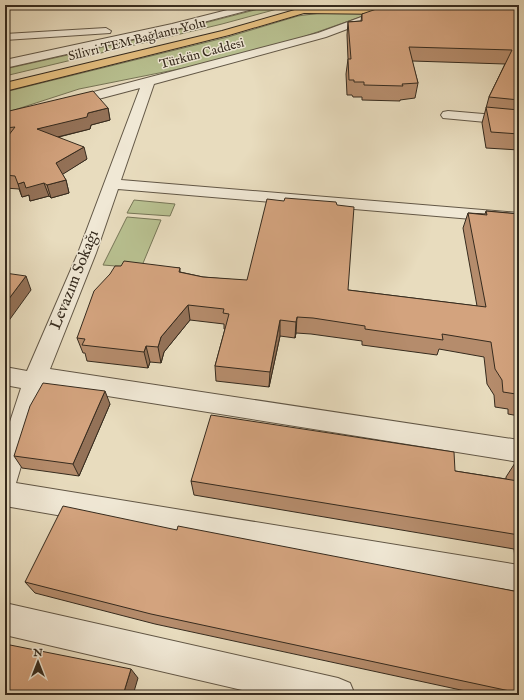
<svg xmlns="http://www.w3.org/2000/svg" width="524" height="700" font-family="'IM FELL English',serif">
<style>
.green{fill:#b8c090;stroke:#777657}
.lines{fill:none;stroke-linecap:round;stroke-linejoin:round}
.minor-casing{stroke:#625746;stroke-width:2}
.highway-casing{stroke:#362b1e;stroke-width:2}
.minor{fill:#f0e8d5;fill-rule:evenodd}
.highway{fill:#e4be7f;fill-rule:evenodd}
.wall{fill:#b58c6c;stroke:#362b1e}
.shaded-wall{fill:#947258;stroke:#362b1e}
.building{fill:#d3a37e;stroke:#362b1e}
.labels{text-anchor:middle;dominant-baseline:central;stroke-width:3;stroke-linejoin:round;paint-order:stroke}
.far-street-label{font-size:13px;fill:#362b1e;stroke:#f0e8d5}
.street-label{font-size:16px;fill:#362b1e;stroke:#f0e8d5}
</style>
<rect width="100%" height="100%" fill="#e8dcbe"/>
<filter id="stains"><feTurbulence type="fractalNoise" baseFrequency=".005" numOctaves="4"/><feColorMatrix values="0 0 0 0 .2 0 0 0 0 .09 0 0 0 0 .02 0 0 0 .5 -.17"/></filter>
<radialGradient id="worn" r=".72"><stop offset=".6" stop-color="#630" stop-opacity="0"/><stop offset="1" stop-color="#630" stop-opacity=".3"/></radialGradient>
<path class="green" d="M274,5h18l-70,19 -217,52v-7l161,-36z
M328,12h37l4,2 -95,33 -45,12 -150,30 -74,24v-21l223,-55 70,-21z
M134,200l41,4 -5,12 -43,-3z
M127,217l34,3 -20,48 -38,-3z"/>
<g class="lines">
<defs>
<path id="minor" d="M247,5h16l-2,2 -88,23 -168,38v-8l167,-36z
M394,5h14l-2,2 -80,30 -172,47 -33,96 398,33v10l-401,-34 -22,64 -46,116 469,71v22l-474,-76 -29,97 503,82v30l-514,-89v-69l16,-49 -16,-3v-18l22,4 51,-118 62,-165 -72,19 -5,-1 -2,-3 2,-3 255,-67z
M106,28l5,3 -1,2 -105,7v-6z
M448,111l71,6v8l-76,-7 -2,-3 2,-3z
M5,603l333,75 12,5 5,12h-91l-259,-60z"/>
<path id="highway" d="M312,5h15l-5,3h66l5,3 -5,3 -84,-1 -75,22 -224,56v-8l217,-52z"/>
</defs>
<use href="#minor" class="minor-casing"/>
<use href="#highway" class="highway-casing"/>
<use href="#minor" class="minor"/>
<use href="#highway" class="highway"/>
</g>
<path class="wall" d="M519,5v145l-33,-2 -4,-25 7,-26 16,-33 -93,-3 6,22 -3,15 -15,2v1l-38,-1v-3h-9l-1,-2h-5l-1,-21 2,-15 -1,-24 1,-13 13,-1 1,-7 79,-7z
M108,108l2,12 -19,5 -1,4 -31,8 28,22 -25,15 4,6 3,13 -18,5 -2,-2 -19,5 -1,-6 -7,2 -3,-8 -14,-1v-76z
M486,211l33,3v202l-11,-2v-5l-13,-2 -1,-12 -7,-11 -3,-27 -45,-8 -2,6 -75,-10v-4l-51,-7 -15,-1 -1,5 -15,-2 -11,51 -53,-6 -1,-15 10,-37h-1v-5l-34,-4 -26,32 -3,11 -11,-1 -2,6 -61,-7 -2,-8h-2l-6,-15 44,-72 59,2v4l23,5 145,13 129,16 -14,-78 5,-15 17,1z
M110,404l-31,72 -57,-8 -8,-12z
M515,463h4v97l-4,-1 -1,-10 -320,-54 -3,-14 264,-10 51,8v-2z
M177,530l342,62v103h-35l-329,-71 -120,-31 -10,-11z"/>
<path class="shaded-wall" d="M108,108l2,12 -19,5 -1,4 -49,12 -4,-12 51,-16z
M84,147l3,12 -27,17 -4,-13z
M66,180l3,13 -18,5 -4,-13z
M24,182l20,1 5,13 -19,5 -1,-6 -7,2 -4,-13z
M26,276l5,14 -26,36v-22z
M188,305l2,15 -26,32 -3,11 -3,-16 3,-10z
M297,317l-1,16 -1,5 1,-16z
M280,320v16l-11,51 1,-15z
M146,346l4,16 -2,6 -4,-16z
M105,391l5,13 -31,72 -6,-12z
M131,669l7,9 -5,17h-10z"/>
<path class="building" d="M388,5h45l8,2 9,-2h69v95l-30,-3 23,-47 -103,-3 9,36 -16,1 1,2 -39,-1v-3h-10v-2h-5l-1,-21h3l-3,-37 14,-1v-7z
M93,91l15,17 -20,5 -1,4 -50,12 47,18 -28,16 10,17 -19,5 -3,-2 -18,5 -2,-6 -6,2 -3,-8 -10,-1v-35l10,-13 -10,1v-16z
M486,107l33,3v24l-28,-2z
M285,198l51,4 1,3 17,2 -6,83 138,17 -18,-94 19,2 -1,-4 33,3v186l-2,-1 -1,-5 -13,-2 -1,-12 -7,-11 -4,-27 -49,-8 1,6 -78,-11v-3l-52,-8 -16,-1 -1,5 -16,-2 -10,52 -55,-6 14,-52 -6,-1 1,-4 -36,-4 -27,32 -3,10 -12,-1 -2,6 -62,-7 3,-6 -8,-1 17,-47 16,-17 5,-8h6l3,-5 56,7 -1,4 24,5 44,3 20,-81 17,2z
M5,273l21,3 -21,28z
M43,383l62,8 -32,73 -59,-8 16,-50z
M211,415l243,37 1,19 63,10 -3,-18h4v72l-328,-54z
M63,506l114,24 1,-4 341,66v101l-368,-79 -126,-32z
M5,644l126,25 -8,26h-118z"/>
<g class="labels">
<g class="far-street-label">
<text transform="translate(137 40) rotate(-14)">Silivri TEM Bağlantı Yolu</text>
<text transform="translate(202 54) rotate(-15)">Türkün Caddesi</text>
</g>
<g class="street-label">
<text transform="translate(75 280) rotate(-68)">Levazım Sokağı</text>
</g>
</g>
<rect width="524" height="700" fill="none" stroke="#e8dcbe" stroke-width="20"/>
<rect x="6" y="6" width="512" height="688" fill="none" stroke="#362b1e" stroke-width="2"/>
<rect x="10" y="10" width="504" height="680" fill="none" stroke="#362b1e"/>
<g transform="translate(38 662)" stroke="#f0e8d5" stroke-width="3" paint-order="stroke">
<path d="M0-3L7 15L0 10L-7 15Z" fill="#362b1e"/>
<text y="-6" font-size="11" font-weight="bold" text-anchor="middle" fill="#362b1e">N</text>
</g>
<rect width="100%" height="100%" filter="url(#stains)"/>
<rect width="100%" height="100%" fill="url(#worn)"/>
</svg>
